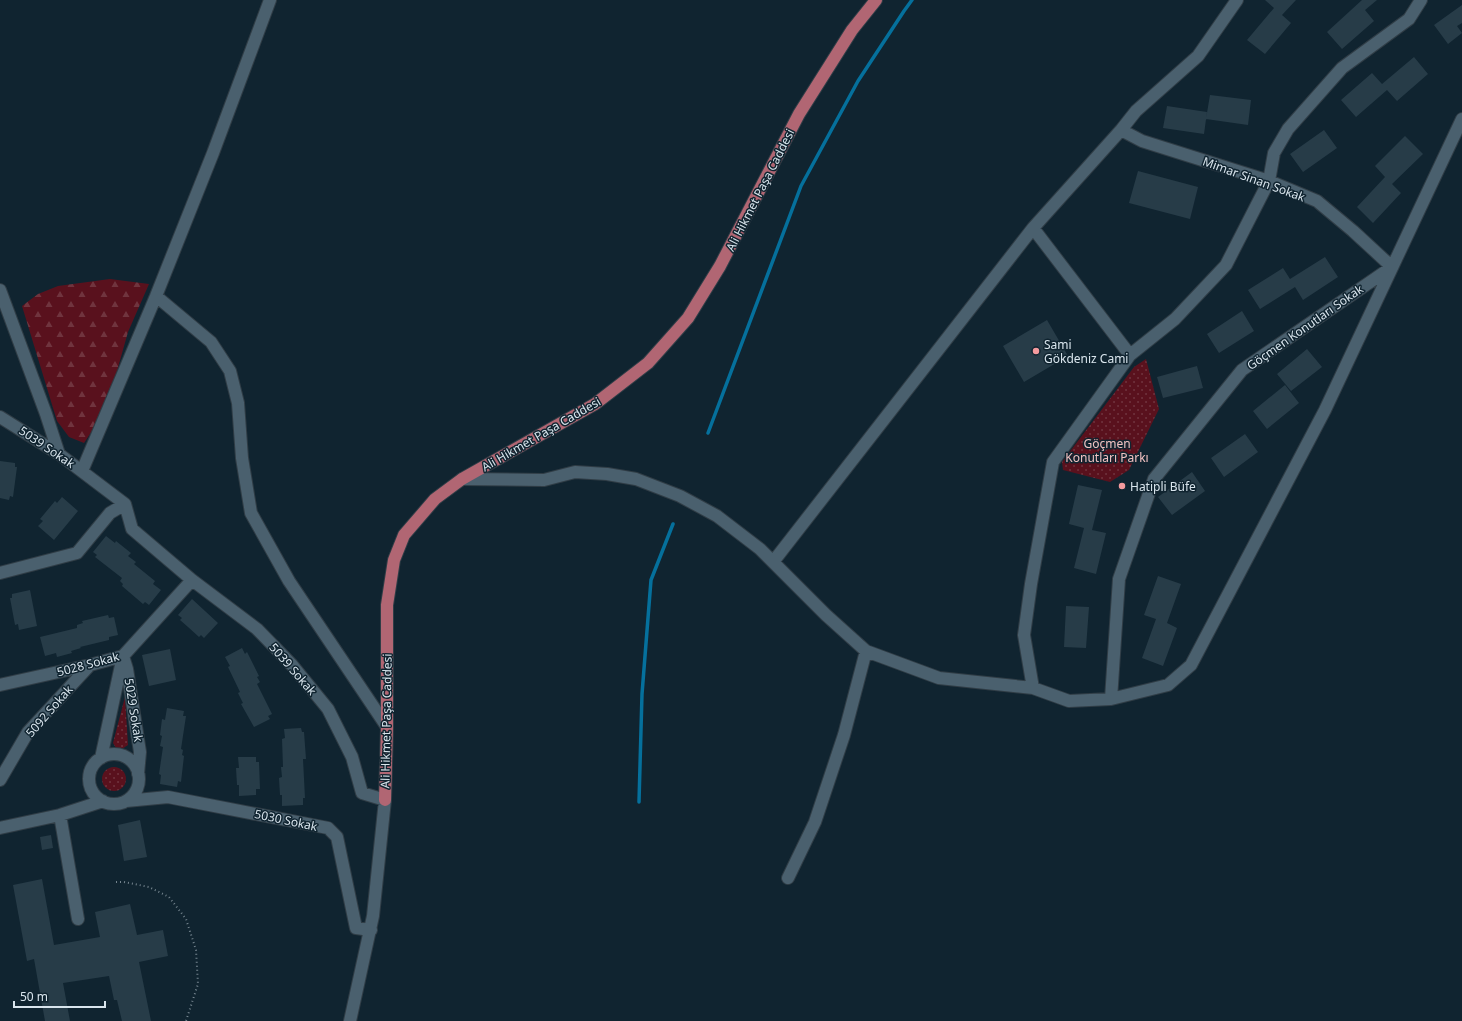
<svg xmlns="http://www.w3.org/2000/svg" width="1462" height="1021" font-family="'Noto Sans',sans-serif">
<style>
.grass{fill:url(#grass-dots)}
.forest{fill:url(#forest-firs)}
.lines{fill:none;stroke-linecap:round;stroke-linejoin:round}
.stream{stroke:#05709c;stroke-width:3.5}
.building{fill:#273c48}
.minor-casing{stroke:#303d46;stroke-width:14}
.major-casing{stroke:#303d46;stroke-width:14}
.path{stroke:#74848e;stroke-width:2;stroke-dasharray:1 3;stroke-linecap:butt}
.minor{stroke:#4a606e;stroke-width:12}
.major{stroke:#b16673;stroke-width:12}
.poi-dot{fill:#f59b9e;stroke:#102430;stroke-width:1.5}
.labels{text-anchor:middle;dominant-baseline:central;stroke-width:3;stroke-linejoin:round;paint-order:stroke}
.street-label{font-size:12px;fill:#d9e5ed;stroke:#102430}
.poi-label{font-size:12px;fill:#d9e5ed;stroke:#102430;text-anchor:start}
.park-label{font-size:12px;fill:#f1c1c1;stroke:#102430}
</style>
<defs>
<pattern id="grass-dots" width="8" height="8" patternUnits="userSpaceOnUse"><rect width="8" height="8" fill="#59111d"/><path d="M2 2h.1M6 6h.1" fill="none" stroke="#70343e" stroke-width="1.8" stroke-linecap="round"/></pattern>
<pattern id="forest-firs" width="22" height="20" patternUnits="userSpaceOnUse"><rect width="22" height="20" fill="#59111d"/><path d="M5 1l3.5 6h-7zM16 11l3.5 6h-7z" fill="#70343e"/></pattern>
</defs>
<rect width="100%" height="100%" fill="#102430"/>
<path class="grass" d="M1146,359l13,50 -30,61 -19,12 -47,-12 -1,-8 72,-95z
M125,697l3,48 -6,4 -6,-1 -3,-5z
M102 779a12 12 0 1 1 24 0a12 12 0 1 1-24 0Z"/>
<path class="forest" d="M110,279l39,5 -21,48 -22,78 -22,33 -15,-6 -12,-16 -35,-115 16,-12 20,-8z"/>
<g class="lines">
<path class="stream" d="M708,433l93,-247 57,-105 46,-70 8,-11
M639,802l3,-108 9,-114 22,-56"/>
</g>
<path class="building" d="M1265,0h31l-14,15 9,8 -26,31 -18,-14 27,-32z
M1362,0h15l-12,10 9,11 -32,28 -15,-17z
M1462,5v18l-5,3 5,7 -14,11 -14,-19z
M1414,57l14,17 -31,27 -10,-11 -31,27 -15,-17 31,-27 10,11z
M1210,95l41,5 -3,25 -42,-6z
M1167,106l40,6 -3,22 -41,-6z
M1324,130l13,18 -34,24 -13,-18z
M1405,136l18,18 -31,30 9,9 -28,30 -16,-16 28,-30 -10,-11z
M1138,171l60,16 -8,32 -61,-16z
M1325,257l13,20 -35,23 -8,-13 -35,22 -12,-19 35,-22 7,11z
M1242,311l12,20 -35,22 -12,-19z
M1047,320l21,36 -44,26 -21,-36z
M1307,349l15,18 -31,24 -14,-17z
M1197,366l6,22 -40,10 -6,-21z
M1285,385l14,18 -32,26 -14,-18z
M1245,434l13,18 -34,25 -13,-19z
M0,461l15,2v4h2l-4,30 -3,-1 -1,4 -9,-2z
M1192,472l13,19 -33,24 -14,-18z
M1078,485l24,5 -10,40 14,3 -10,41 -22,-6 10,-40 -15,-4z
M62,497l16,14 -24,29 -16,-14 5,-5 -3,-2 15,-18 2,2z
M106,536l9,7 1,-2 15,12 -3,3 8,6 -2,2 21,17 -2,3 8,6 -12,15 -4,-3 -2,2 -21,-18 1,-2 -3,-3 2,-3 -27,-21 2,-2 -4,-3z
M1158,576l23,8 -14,39 10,5 -14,38 -21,-8 14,-39 -12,-4z
M30,590l7,36 -18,4 -1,-6 -3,1 -5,-27h2v-4z
M192,599l26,24 -14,15 -3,-3 -2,2 -11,-10 -8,-7 2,-2 -4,-3z
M1066,606l23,1 -3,41 -22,-1z
M108,615l1,3 5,-1 4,18 -9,2v3l-29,7 1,1 -10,3 1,2 -15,4 -1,-4 -11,3 -5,-19 37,-9v-3l6,-2 -1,-2z
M242,648l3,6 2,-2 12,24 -2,1 3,5 -3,2 15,30 -4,2 2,3 -16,8 -13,-23 2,-1 -5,-10 2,-1 -12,-25 2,-1 -5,-9z
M170,649l6,31 -27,6 -7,-31z
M167,708l17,3 -1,5h3l-5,33 2,1 -1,5 2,1 -3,26 -3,-1 -1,6 -17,-3 1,-9 -2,-1 4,-27 -3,-1 2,-10 -2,-1 2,-16 3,1z
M301,728l1,4h2l2,27h-3l2,39h-2v7l-21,1v-11h-2l-1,-17 3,-1 -1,-10h2l-1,-28 3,-1 -1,-9z
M238,757h18v5h3l1,27h-4v6l-17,1v-11h-2l-1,-17h3z
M140,820l7,37 -23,4 -6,-36z
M51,835l2,13 -11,2 -2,-13z
M42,879l12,66 46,-8 -5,-25 35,-8 7,31 26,-5 5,26 -29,6 12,59h-29l-5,-21h-3l-5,-24 -46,7 7,38h-25l-11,-62 -7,2 -14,-76z"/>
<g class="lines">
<defs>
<path id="minor" d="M1033,228l97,127
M0,290l46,124 13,40
M156,296l55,46 19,29 8,32 4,55 9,55 38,68 98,146
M0,417l59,37 66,50 7,25 60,51 65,49 35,36 36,44 24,48 10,36 23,7 -12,116 -23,105
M82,471l74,-175 57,-143 57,-153
M462,479l82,1 31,-8 32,2 29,5 44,17 37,20 43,33 66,66 40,36 73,27 94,10 36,13 42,-2 57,-14 23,-20 134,-255 137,-291
M773,562l260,-334 88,-98 15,-19 62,-55 39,-56
M0,573l77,-20 33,-40 15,-9
M123,656l4,13 13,83 -2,22
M0,685l90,-20 33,-9 69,-76
M1033,688l-9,-53 7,-51 22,-122 77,-107 45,-36 51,-54 43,-84 5,-28 14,-24 54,-61 67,-49 12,-19
M1111,699l8,-120 35,-100 88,-109 150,-103 -39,-36 -36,-30 -48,-20 -127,-40 -21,-11
M89 779a25 25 0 1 1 50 0a25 25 0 1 1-50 0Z
M101,758l22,-102
M0,780l28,-48 62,-67
M126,801l42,-4 160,31 9,9 19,91 15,2
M60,815l18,104
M0,828l60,-13 43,-14
M788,878l27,-56 29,-87 22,-84"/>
<path id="major" d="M385,800l2,-73v-122l7,-45 10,-25 31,-36 27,-20 133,-75 53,-41 40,-45 32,-52 79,-152 53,-84 24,-30"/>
</defs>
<use href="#minor" class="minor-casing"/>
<use href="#major" class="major-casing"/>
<path class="path" d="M116,882h8l25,5 20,10 17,22 10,31 2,34 -12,37"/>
<use href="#minor" class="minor"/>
<use href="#major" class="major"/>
</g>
<g class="poi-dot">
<circle cx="1036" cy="351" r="4"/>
<circle cx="1122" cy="486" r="4"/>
</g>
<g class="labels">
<g class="street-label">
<text transform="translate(1254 179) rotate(20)">Mimar Sinan Sokak</text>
<text transform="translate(760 190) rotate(-63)">Ali Hikmet Paşa Caddesi</text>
<text transform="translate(1305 327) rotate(-35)">Göçmen Konutları Sokak</text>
<text transform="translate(541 434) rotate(-30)">Ali Hikmet Paşa Caddesi</text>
<text transform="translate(47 447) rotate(34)">5039 Sokak</text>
<text transform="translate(88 664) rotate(-15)">5028 Sokak</text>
<text transform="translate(293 669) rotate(49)">5039 Sokak</text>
<text transform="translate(134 710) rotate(81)">5029 Sokak</text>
<text transform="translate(49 711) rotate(-49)">5092 Sokak</text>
<text transform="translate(386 721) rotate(-89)">Ali Hikmet Paşa Caddesi</text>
<text transform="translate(286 820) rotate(12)">5030 Sokak</text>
</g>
<g class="poi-label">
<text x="1044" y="344">Sami<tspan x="1044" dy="14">Gökdeniz Cami</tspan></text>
<text x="1130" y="486">Hatipli Büfe</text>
</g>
<g class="park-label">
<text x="1107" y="443">Göçmen<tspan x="1107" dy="14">Konutları Parkı</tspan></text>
</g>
</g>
<path d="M14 1001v6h91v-6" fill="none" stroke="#d9e5ed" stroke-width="2"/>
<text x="20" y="1001" font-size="12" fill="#d9e5ed" stroke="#102430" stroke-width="3" paint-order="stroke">50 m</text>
</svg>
